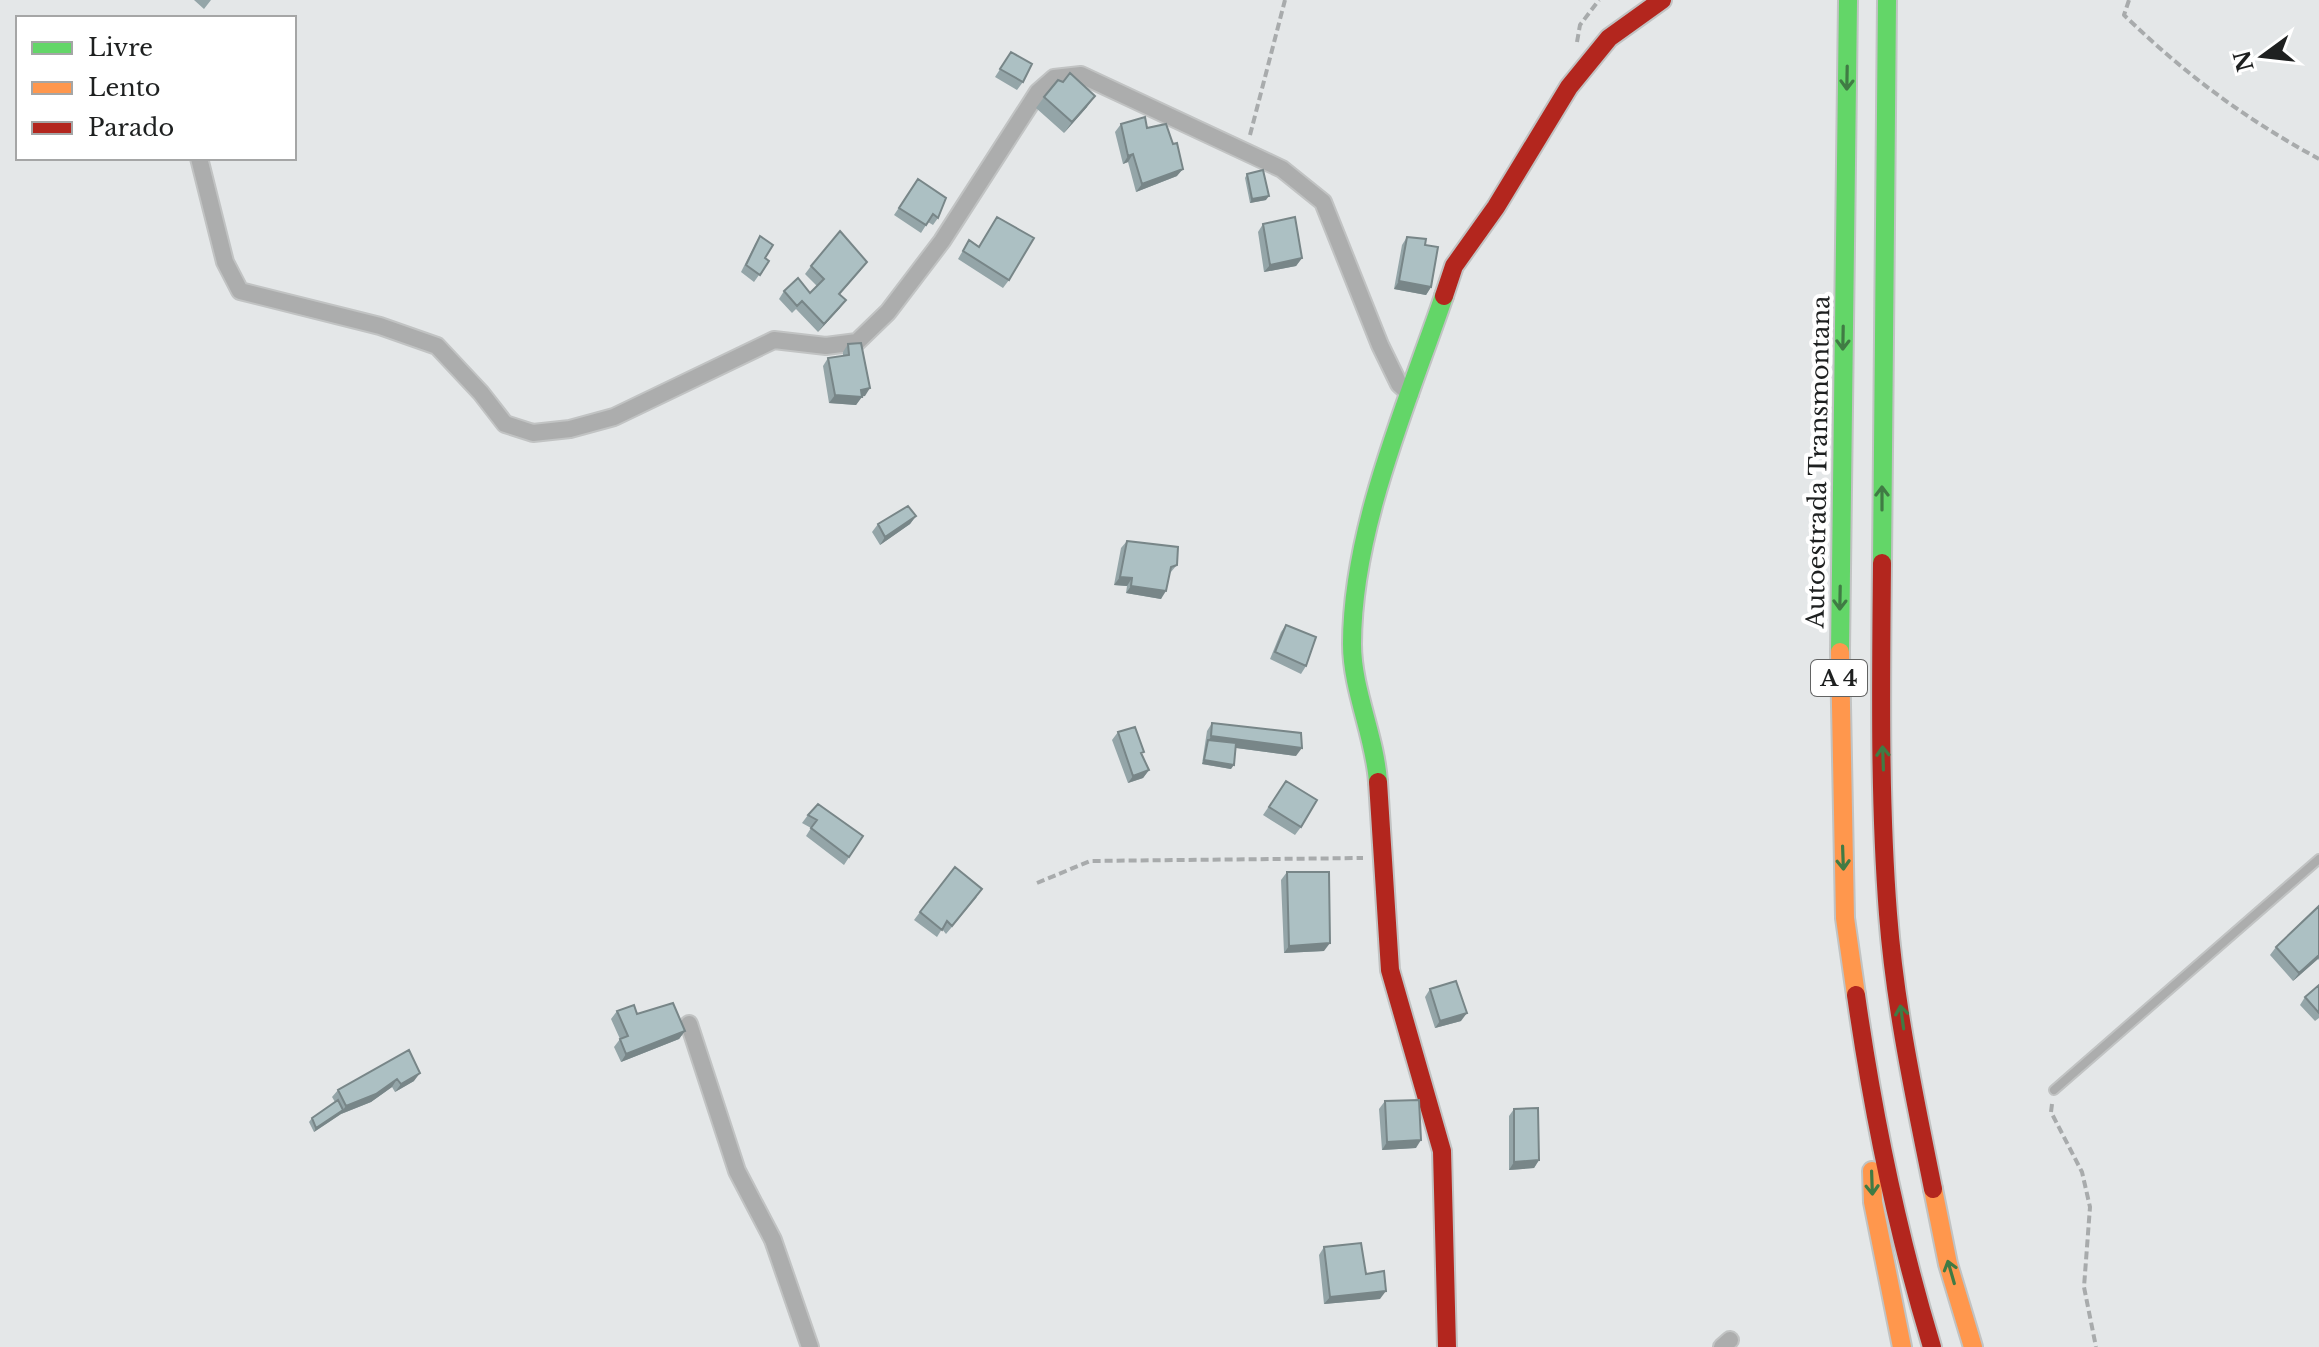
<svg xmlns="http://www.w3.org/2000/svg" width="2319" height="1347" font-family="'Libre Baskerville',serif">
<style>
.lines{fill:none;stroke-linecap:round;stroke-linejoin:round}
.lane-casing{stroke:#c1c3c3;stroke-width:12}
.street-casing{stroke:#c1c3c3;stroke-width:20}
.fast-casing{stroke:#c1c3c3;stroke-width:22}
.slow-casing{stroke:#c1c3c3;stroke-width:22}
.jam-casing{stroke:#c1c3c3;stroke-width:22}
.path{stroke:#a8abac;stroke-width:4;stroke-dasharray:8 4;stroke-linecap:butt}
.lane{stroke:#acadad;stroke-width:8}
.street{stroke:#acadad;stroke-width:16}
.fast{stroke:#63d668;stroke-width:18}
.slow{stroke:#ff974d;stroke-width:18}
.jam{stroke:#b3261e;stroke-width:18}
.wall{fill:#94a5a8}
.shaded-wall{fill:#788688}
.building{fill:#acc0c3;stroke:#788688;stroke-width:2}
.oneway{stroke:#407b44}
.labels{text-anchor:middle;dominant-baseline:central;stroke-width:8;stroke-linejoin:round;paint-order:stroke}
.shield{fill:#fff;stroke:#626363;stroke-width:2}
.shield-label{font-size:22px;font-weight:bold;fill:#1e2020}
.street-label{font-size:24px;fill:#1e2020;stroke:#fff}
</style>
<rect width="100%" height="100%" fill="#e4e7e8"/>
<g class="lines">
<defs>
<path id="lane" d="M2054,1090l265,-231"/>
<path id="street" d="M199,158l26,104 15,29 140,35 57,20 44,47 24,31 28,9 37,-4 44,-12 160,-77 52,6 31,-4 31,-30 54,-71 96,-149 16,-14 27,-3 201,94 41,33 57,143 19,39 11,10
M689,1024l48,147 36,69 37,107
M1722,1347l8,-7"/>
<path id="fast" d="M1882,563l5,-563
M1840,652l8,-652
M1378,782c-3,-46 -26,-92 -26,-138 0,-115 55,-240 92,-348"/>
<path id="slow" d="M1840,652l5,266 11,77
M1872,1171l1,31 29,145
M1933,1189l15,75 25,83"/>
<path id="jam" d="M1444,296l10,-30 42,-59 73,-120 40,-49 53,-38
M1882,563c-1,116 -3,235 6,351 7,93 27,185 45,275
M1378,782l12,188 52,181 5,196
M1856,995c17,119 41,237 76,352"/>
</defs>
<use href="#lane" class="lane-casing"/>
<use href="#street" class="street-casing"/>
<use href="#fast" class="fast-casing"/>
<use href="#slow" class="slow-casing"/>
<use href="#jam" class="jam-casing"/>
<path class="path" d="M2129,0l-5,15c62,60 120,103 195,144
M1577,42l3,-17 19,-25
M1250,135l35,-135
M1037,883l53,-22 273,-3
M2052,1104l-1,8 31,60 8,35 -6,80 12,60"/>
<use href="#lane" class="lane"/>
<use href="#street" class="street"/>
<use href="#fast" class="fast"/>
<use href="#slow" class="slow"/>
<use href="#jam" class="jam"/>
</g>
<path class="wall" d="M194,0h17l-7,9z
M1011,52l12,30 -6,8 -22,-13z
M1044,97l43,10 -23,26 -28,-25z
M1121,124l26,4 26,16 4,32 -41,16 -8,-30 -5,2 -8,-32z
M1247,174l19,26 -16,3 -5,-25z
M918,179l20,39 -5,7 -5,-3 -7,11 -27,-18z
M997,217l12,63 -6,8 -45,-29 11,-19 10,6z
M1263,224l39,34 -6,8 -32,6 -6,-40z
M760,236l5,22 4,3 -15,21 -13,-10 14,-28z
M1407,237l18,8 6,42 -5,8 -32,-6 8,-44z
M811,266l50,4 -21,24v14l-22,24 -22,-23 -4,4 -13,-14 5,-8 26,2 7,-7 -12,-12z
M848,344l17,52h-3l-6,9 -27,-2 -6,-37 5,-8 15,-2v-4z
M916,516l-6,8 -30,21 -8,-13 6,-8z
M1127,541l50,24 -7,8 -9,26 -35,-6 1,-7 -13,-1 7,-37z
M1286,625l20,41 -5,8 -31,-15 11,-27z
M1212,723l84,33 -60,-8 -5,21 -29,-5 5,-33z
M1118,732l24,23 7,15 -6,8 -15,5 -16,-43z
M1286,781l15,46 -6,8 -32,-20z
M808,815l55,21 -19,29 -38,-29 5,-8 -9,-5z
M1287,872l37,79 -40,2 -3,-73z
M977,897l-31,37 -4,-5 -5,8 -23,-17 6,-8z
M2319,906v54l-1,-1 -25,22 -23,-26 6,-8z
M2319,985v33l-4,3 -15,-16 5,-8z
M1430,989l31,32 -26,7 -10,-31z
M617,1011l20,3 48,17 -6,8 -58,23 -7,-15 6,-8 -9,-20z
M409,1050l5,31 -19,11 -3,-5 -21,15 -30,12 -27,18 -5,-10 3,-4 23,-16 -3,-5 6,-7z
M1385,1101l31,47 -34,2 -3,-41z
M1514,1109l25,51 -5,8 -25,2v-54z
M1324,1247l42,27 14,25 -56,5 -5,-49z"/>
<path class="shaded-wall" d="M1095,96l-8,11 -23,26 8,-11z
M1133,154l-5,8 -5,2 5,-8z
M1183,169l-6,7 -41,16 6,-8z
M1269,196l-3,4 -16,3 2,-4z
M1302,258l-6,8 -32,6 6,-7z
M1399,281l32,6 -5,8 -32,-6z
M846,300l-6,8 -22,24 6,-8z
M870,388l-5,8 -5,1h2l-6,8 -27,-2 6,-8z
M916,516l-6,8 -30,21 5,-8z
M1120,577l12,1 -5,8 -13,-1z
M1131,586l35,5 -5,8 -35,-6z
M1211,736l91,12 -6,8 -89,-12z
M1204,760l30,5 -3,4 -29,-5z
M1149,770l-6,8 -15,5 5,-7z
M1330,943l-6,8 -40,2 5,-7z
M2319,955v3l-26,23 6,-8z
M1467,1013l-6,8 -26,7 5,-7z
M685,1031l-6,8 -58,23 5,-8z
M420,1073l-6,8 -19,11 6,-8z
M397,1079l-5,8 -21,15 -30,12 -27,18 2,-4 27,-18 3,-4z
M1421,1140l-5,8 -34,2 5,-8z
M1539,1160l-5,8 -25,2 5,-8z
M1386,1291l-6,8 -56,5 6,-7z"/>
<path class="building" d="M1011,52l21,12 -9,18 -23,-13z
M1070,73l25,23 -23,26 -28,-25 14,-17 5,2z
M1145,117l2,11 19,-4 7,20 4,-1 6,26 -41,15 -9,-30 -5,2 -7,-32z
M1263,170l6,26 -17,3 -5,-25z
M918,179l28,19 -8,20 -5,-4 -7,11 -27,-17z
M997,217l37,21 -25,42 -46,-29 6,-11 10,7z
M1295,217l7,41 -32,7 -7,-41z
M840,231l27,31 -28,32 7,6 -22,24 -22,-23 -5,5 -13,-15 14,-13 12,15 14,-14 -13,-13z
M760,236l13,9 -8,13 4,3 -9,14 -14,-10z
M1407,237l19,2 -1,6 13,2 -7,40 -32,-6z
M861,343l9,45 -9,2 1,7 -27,-2 -7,-37 21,-3 -1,-11z
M908,506l8,10 -31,21 -7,-13z
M1127,541l51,6 -1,18 -6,2 -5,24 -35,-5 1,-8 -12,-1z
M1286,625l30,12 -10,29 -31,-14z
M1212,723l89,10 1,15 -91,-12z
M1135,727l9,25 -3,1 8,17 -16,6 -15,-44z
M1208,740l28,3 -2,22 -30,-5z
M1286,781l31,19 -16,27 -32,-20z
M818,804l45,32 -14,21 -38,-29 6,-8 -9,-5z
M955,867l27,22 -30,37 -5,-5 -5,9 -22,-18z
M1287,872h42l1,71 -41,3z
M2319,906v49l-20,18 -23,-26z
M1456,981l11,32 -27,8 -10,-32z
M2319,985v28l-14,-16z
M673,1003l12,28 -59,23 -6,-15 8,-3 -11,-25 17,-6 3,9z
M409,1050l11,23 -19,11 -4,-5 -21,15 -30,12 -8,-16z
M338,1100l5,10 -27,18 -4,-10z
M1419,1100l2,40 -34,2 -2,-41z
M1538,1108l1,52 -25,2v-53z
M1361,1243l5,31 18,-3 2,20 -56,6 -6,-50z"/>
<defs><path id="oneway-shaft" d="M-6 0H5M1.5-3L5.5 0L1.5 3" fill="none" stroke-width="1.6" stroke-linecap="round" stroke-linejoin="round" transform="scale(2)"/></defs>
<g class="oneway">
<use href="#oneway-shaft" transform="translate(1847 78) rotate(91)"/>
<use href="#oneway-shaft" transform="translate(1843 338) rotate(91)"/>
<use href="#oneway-shaft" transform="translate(1882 498) rotate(-90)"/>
<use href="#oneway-shaft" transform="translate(1840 598) rotate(91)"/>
<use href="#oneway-shaft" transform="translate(1883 758) rotate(-92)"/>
<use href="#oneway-shaft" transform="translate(1843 858) rotate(88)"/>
<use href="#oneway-shaft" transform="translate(1902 1017) rotate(-98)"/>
<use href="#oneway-shaft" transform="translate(1872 1183) rotate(88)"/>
<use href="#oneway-shaft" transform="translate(1951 1272) rotate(-106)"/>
</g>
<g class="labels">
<rect class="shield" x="1811" y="660" width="56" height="36" rx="6"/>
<g class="shield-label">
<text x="1839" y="678">A 4</text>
</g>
<g class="street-label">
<text transform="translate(1818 462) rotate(-89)">Autoestrada Transmontana</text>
</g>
</g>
<rect x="16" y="16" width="280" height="144" fill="#ffffff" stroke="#a5a6a6" stroke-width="2"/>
<rect x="32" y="42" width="40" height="12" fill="#63d668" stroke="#a5a6a6" stroke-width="2"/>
<text x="88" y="56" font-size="24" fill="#1e2020">Livre</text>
<rect x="32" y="82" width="40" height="12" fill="#ff974d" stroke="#a5a6a6" stroke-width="2"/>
<text x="88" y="96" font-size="24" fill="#1e2020">Lento</text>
<rect x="32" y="122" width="40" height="12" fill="#b3261e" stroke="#a5a6a6" stroke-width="2"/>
<text x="88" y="136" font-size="24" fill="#1e2020">Parado</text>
<g transform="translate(2263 56) rotate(255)" stroke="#ffffff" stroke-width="6" paint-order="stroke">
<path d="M0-6L14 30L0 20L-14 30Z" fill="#1e2020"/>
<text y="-12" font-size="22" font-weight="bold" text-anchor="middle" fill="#1e2020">N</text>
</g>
</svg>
